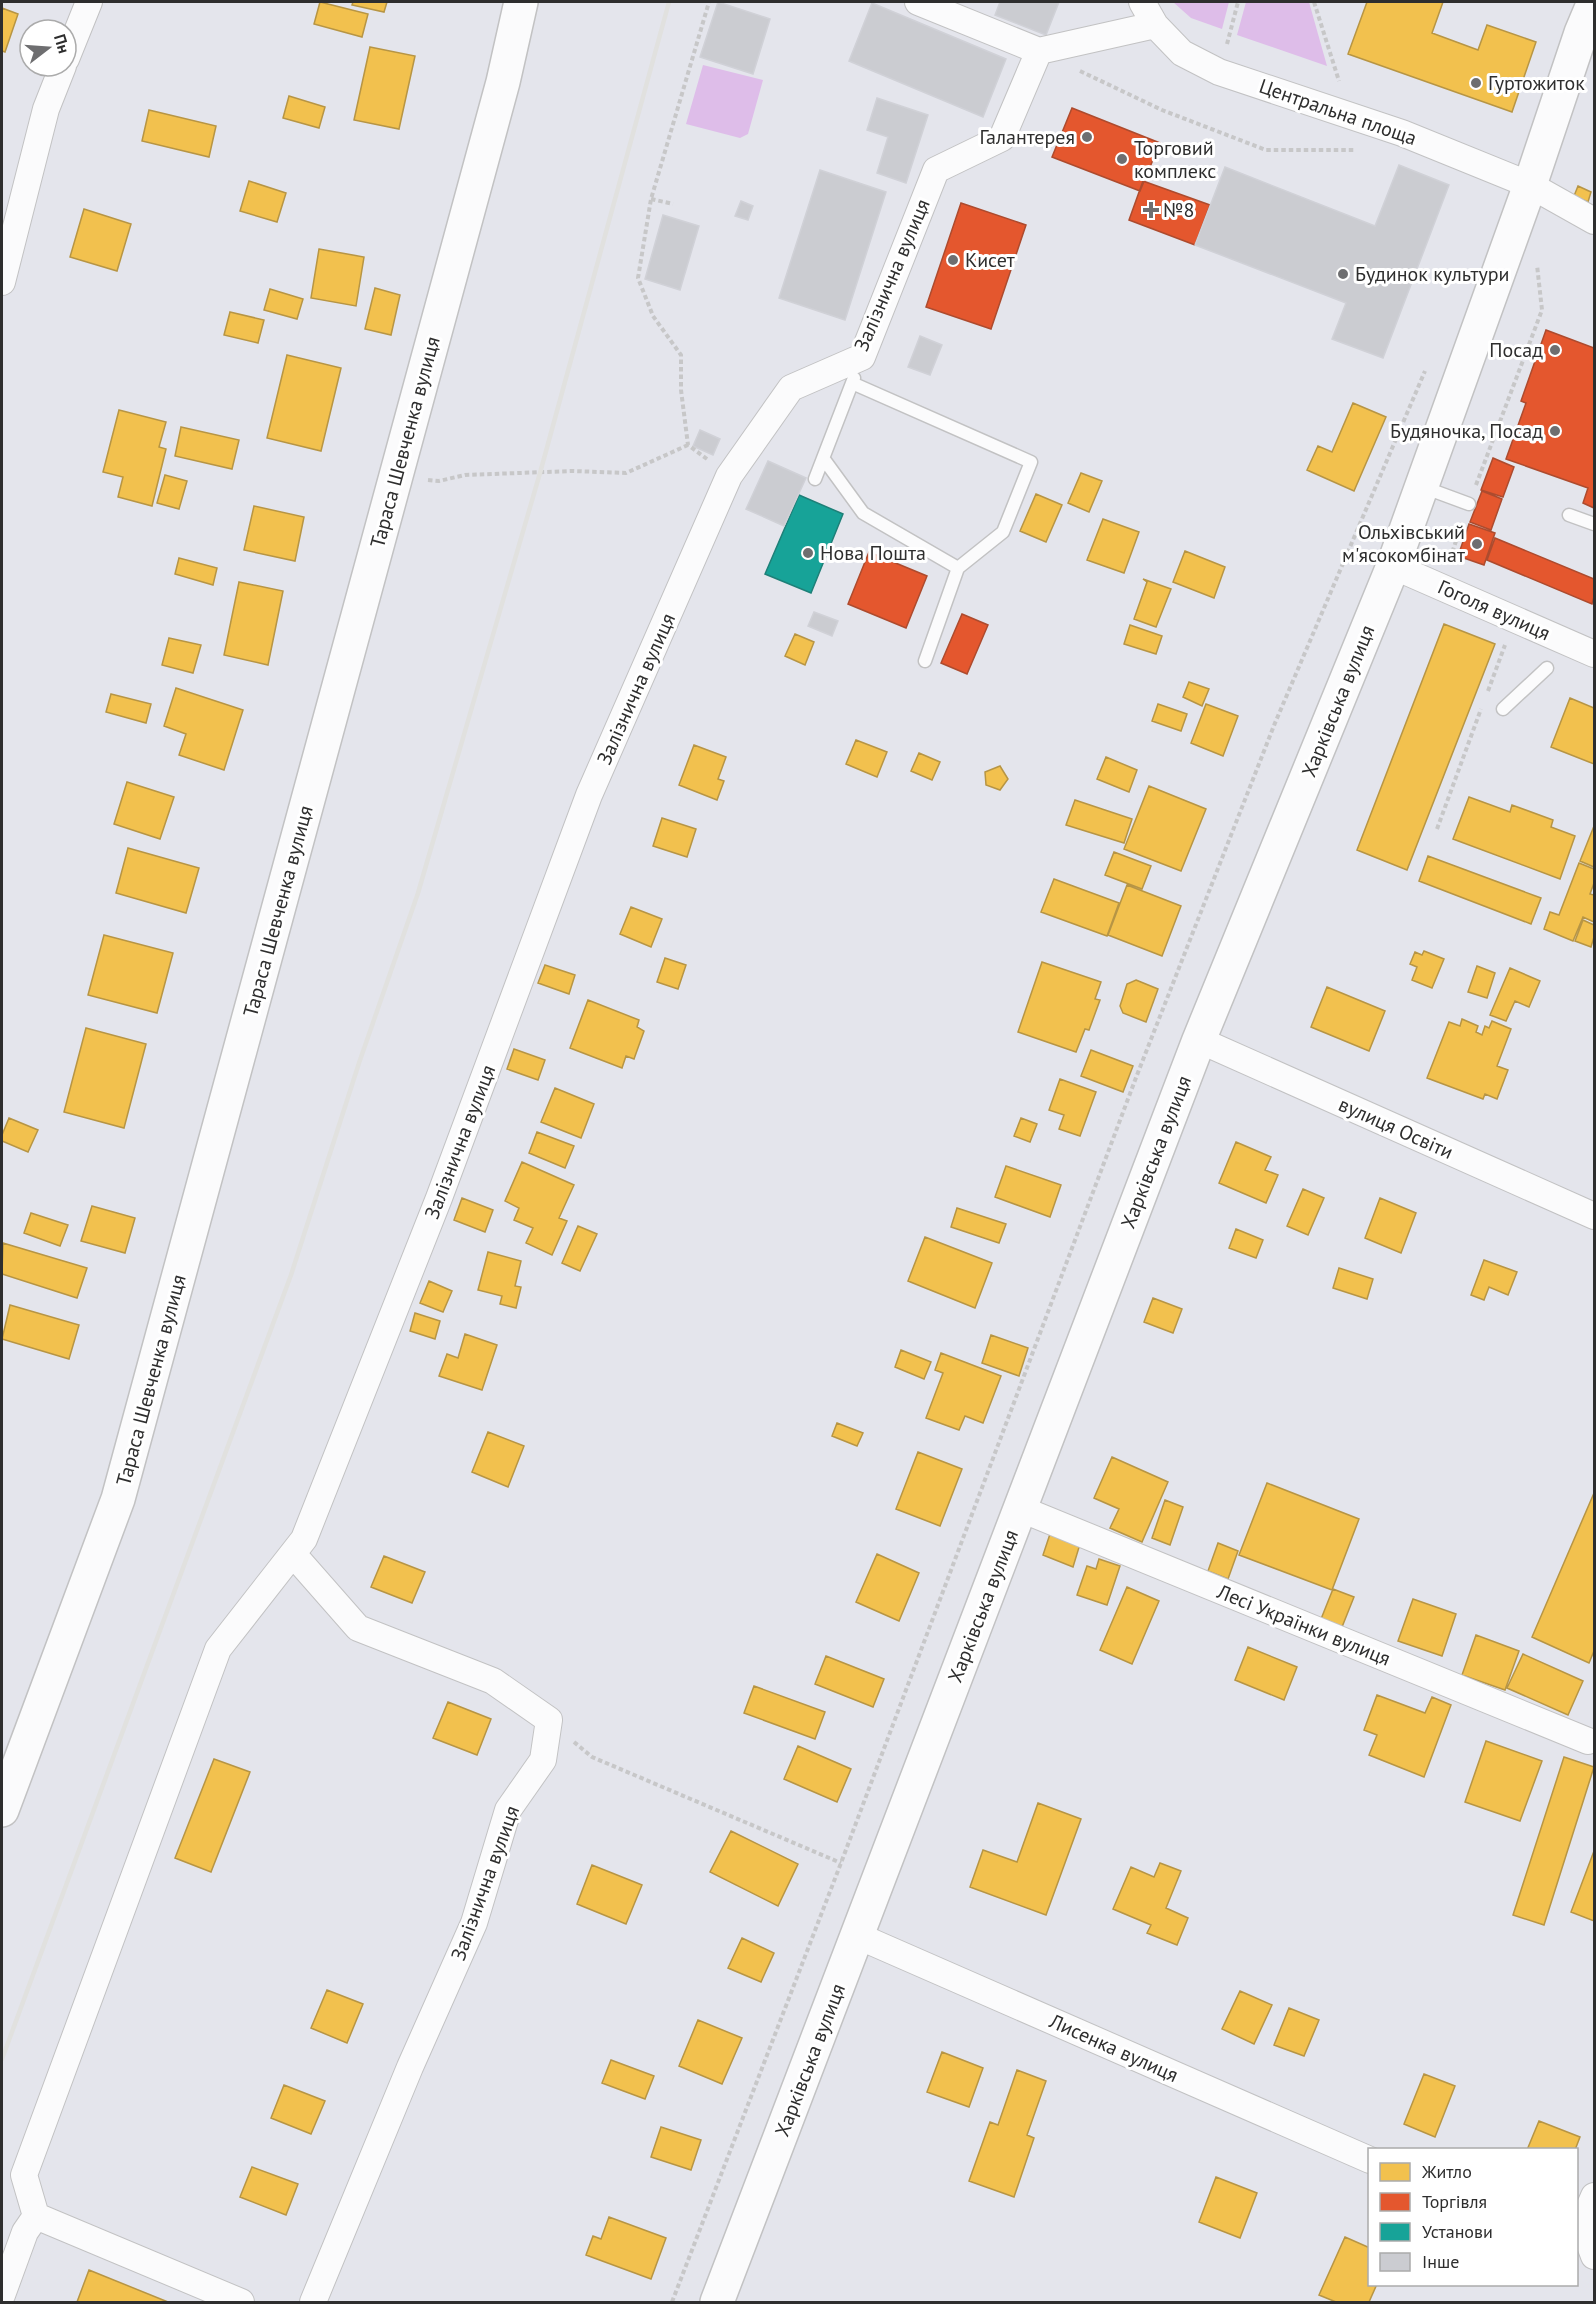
<svg xmlns="http://www.w3.org/2000/svg" width="1596" height="2304" font-family="'PT Sans',sans-serif">
<style>
.green{fill:#debde9}
.homes{fill:#f2c14e;stroke:#b79544;stroke-width:1.5}
.shops{fill:#e4572e;stroke:#ad4b2e;stroke-width:1.5}
.public{fill:#17a398;stroke:#1e8078;stroke-width:1.5}
.building{fill:#cbccd1;stroke:#d0d1d7;stroke-width:1.5}
.lines{fill:none;stroke-linecap:round;stroke-linejoin:round}
.lane-casing{stroke:#c2c2c3;stroke-width:15}
.street-casing{stroke:#c2c2c3;stroke-width:28}
.secondary-casing{stroke:#c2c2c3;stroke-width:36}
.path{stroke:#c7c7c8;stroke-width:4;stroke-dasharray:4.5 3;stroke-linecap:butt}
.lane{stroke:#fbfbfc;stroke-width:12}
.street{stroke:#fbfbfc;stroke-width:26}
.secondary{stroke:#fbfbfc;stroke-width:33}
.rail{stroke:#e1e1df;stroke-width:4.5}
.poi-dot{fill:#6e6e70;stroke:#fff;stroke-width:2}
.labels{text-anchor:middle;dominant-baseline:central;stroke-width:6;stroke-linejoin:round;paint-order:stroke}
.poi-label{font-size:20px;fill:#2e2e2e;stroke:#fff;text-anchor:start}
.street-label{font-size:20px;fill:#2e2e2e;stroke:#fff}
</style>
<rect width="100%" height="100%" fill="#e4e5ec"/>
<path class="green" d="M1173,2h56l-7,27 -31,-11z
M1246,2h63l18,64 -90,-31z
M703,65l60,15 -15,54 -8,4 -54,-14z"/>
<path class="homes" d="M320,2l48,12 -6,23 -48,-13z
M353,2h34l-3,10 -32,-7z
M1367,2h76l-11,31 46,17 9,-25 49,17 -24,70 -164,-58z
M2,8l16,6 -13,38 -3,-1z
M370,47l45,9 -16,73 -45,-9z
M289,96l36,11 -6,21 -36,-10z
M149,110l67,16 -7,31 -67,-16z
M249,181l37,12 -9,29 -37,-11z
M1578,186l13,6 -3,10 -14,-6z
M84,209l47,15 -14,47 -47,-14z
M319,249l45,8 -8,49 -45,-8z
M375,288l25,7 -9,40 -26,-6z
M270,289l33,10 -6,20 -33,-9z
M230,312l34,8 -6,23 -34,-8z
M287,355l54,13 -20,83 -54,-13z
M1353,403l33,14 -32,74 -47,-21 11,-24 14,6z
M119,410l47,12 -7,25 7,2 -14,57 -34,-9 5,-20 -20,-5z
M181,427l58,13 -7,29 -57,-13z
M1081,473l21,8 -13,31 -21,-9z
M165,475l22,6 -8,28 -22,-6z
M1036,494l26,11 -16,37 -26,-11z
M254,506l50,11 -9,44 -51,-11z
M1103,519l36,13 -15,41 -37,-13z
M1185,551l40,16 -11,31 -41,-16z
M179,558l38,10 -4,17 -38,-11z
M1143,579l28,10 -15,38 -22,-8 13,-37z
M239,582l44,9 -15,74 -44,-10z
M1444,624l51,20 -88,226 -50,-20z
M1130,625l32,11 -6,18 -32,-10z
M795,634l19,8 -9,23 -20,-9z
M169,638l32,7 -8,28 -31,-8z
M1189,682l20,7 -7,17 -19,-9z
M176,688l67,22 -19,60 -45,-15 7,-21 -22,-8z
M111,694l40,10 -5,19 -40,-11z
M1570,698l24,10v56l-43,-17z
M1158,704l29,10 -6,17 -29,-10z
M1206,704l32,12 -15,40 -32,-13z
M856,740l31,12 -10,25 -31,-13z
M694,745l32,12 -8,22 6,2 -7,19 -38,-15z
M919,753l21,9 -8,18 -21,-9z
M1106,757l31,13 -8,22 -32,-13z
M1000,766l8,13 -8,11 -14,-5 -1,-13z
M127,782l47,15 -14,42 -46,-15z
M1149,786l57,23 -25,62 -57,-22z
M1469,797l41,15 2,-7 41,15 -2,7 24,9 -15,43 -107,-40z
M1075,800l57,19 -8,24 -58,-18z
M662,818l34,11 -9,28 -34,-11z
M1594,826v41l-14,-6z
M128,848l71,20 -13,45 -70,-20z
M1114,852l37,14 -9,23 -37,-14z
M1428,856l113,42 -10,26 -112,-43z
M1579,863l15,6v14l-4,11 4,1v27l-11,-5 -10,24 -29,-12 6,-17 9,3z
M1054,879l65,24 -12,33 -66,-24z
M1127,885l54,21 -19,50 -54,-21z
M631,907l31,12 -11,28 -31,-13z
M1583,920l11,5v12l-3,10 -16,-6z
M104,935l69,18 -16,60 -69,-18z
M1424,951l20,8 -12,29 -20,-8 5,-13 -7,-3 5,-12 7,3z
M665,958l21,7 -8,24 -21,-7z
M1042,962l59,20 -6,17 5,1 -11,30 -4,-1 -9,23 -58,-20z
M545,965l30,10 -6,19 -31,-11z
M1477,966l18,7 -8,25 -19,-6z
M1510,968l30,13 -11,26 -14,-6 -9,20 -16,-6z
M1136,980l22,9 -12,33 -23,-9 -3,-7 7,-22z
M1327,987l58,24 -16,40 -58,-24z
M588,1000l51,20 -2,7 7,4 -10,28 -8,-3 -4,12 -52,-20z
M1462,1019l16,7 -2,6 6,3 3,-9 4,2 3,-7 19,8 -14,37 11,4 -11,29 -12,-5 -2,5 -56,-21 22,-56 11,4z
M86,1028l60,16 -22,84 -60,-16z
M514,1049l31,11 -7,20 -31,-11z
M1091,1050l42,16 -10,26 -42,-16z
M1060,1079l36,13 -16,44 -21,-7 5,-14 -15,-5z
M555,1088l39,16 -13,34 -40,-16z
M9,1118l29,12 -10,22 -26,-11v-6z
M1021,1118l16,6 -7,18 -16,-6z
M537,1132l37,14 -9,22 -36,-15z
M1236,1142l35,15 -6,13 13,5 -12,28 -47,-20z
M522,1162l52,23 -15,33 8,3 -15,34 -26,-12 7,-15 -19,-8 5,-12 -14,-7z
M1006,1166l55,19 -11,32 -55,-20z
M1303,1189l21,9 -16,37 -21,-9z
M462,1198l31,12 -8,22 -31,-12z
M1380,1198l36,15 -15,40 -36,-15z
M92,1206l43,12 -10,35 -44,-12z
M957,1208l49,16 -7,19 -48,-16z
M31,1213l37,12 -8,21 -36,-13z
M578,1226l19,8 -17,37 -18,-8z
M1236,1229l27,11 -7,18 -27,-10z
M925,1237l67,26 -17,45 -67,-27z
M3,1243l84,25 -10,30 -75,-24z
M488,1252l33,9 -6,25 6,1 -5,21 -16,-4 2,-8 -24,-6z
M1484,1260l33,12 -9,23 -19,-8 -5,13 -13,-5z
M1339,1268l34,11 -6,20 -34,-11z
M429,1281l23,10 -9,21 -23,-9z
M1153,1298l29,11 -9,24 -29,-11z
M10,1305l69,20 -10,34 -67,-20z
M415,1313l25,8 -5,18 -25,-8z
M465,1334l32,11 -15,45 -43,-14 8,-22 11,4z
M991,1335l37,13 -9,28 -37,-13z
M901,1350l30,12 -7,17 -29,-12z
M941,1353l60,23 -18,47 -18,-7 -6,14 -33,-12 17,-45 -8,-3z
M837,1423l26,10 -6,13 -25,-10z
M488,1432l36,14 -16,41 -36,-15z
M918,1452l44,17 -22,57 -44,-17z
M1112,1457l56,25 -26,60 -32,-14 9,-19 -25,-11z
M1267,1483l92,36 -27,71 -93,-35z
M1594,1493v158l-5,12 -57,-26z
M1165,1500l18,7 -13,38 -18,-7z
M1050,1534l30,10 -7,23 -30,-12z
M1218,1543l20,8 -10,28 -20,-8z
M877,1554l42,19 -20,48 -43,-19z
M384,1556l41,16 -13,31 -41,-16z
M1099,1559l21,7 -13,39 -30,-10 10,-29 9,3z
M1127,1587l32,14 -27,63 -32,-14z
M1333,1589l21,8 -12,30 -21,-8z
M1413,1599l43,15 -14,42 -44,-15z
M1476,1635l43,16 -14,39 -43,-15z
M1248,1647l49,20 -13,33 -49,-20z
M1523,1654l60,27 -15,34 -61,-27z
M826,1656l58,23 -11,28 -58,-23z
M754,1686l71,26 -10,27 -71,-26z
M1377,1695l48,18 7,-16 19,8 -27,72 -55,-22 8,-20 -13,-5z
M448,1702l43,17 -14,36 -44,-17z
M1486,1741l56,20 -22,60 -55,-19z
M798,1746l53,23 -14,33 -53,-23z
M1564,1757l30,10 -50,158 -31,-10z
M214,1759l36,13 -39,100 -36,-14z
M1038,1803l43,16 -35,96 -76,-28 13,-37 34,12z
M731,1831l67,33 -20,42 -68,-34z
M1594,1851v70l-23,-9z
M1160,1863l21,8 -15,37 22,10 -11,27 -30,-12 4,-8 -38,-16 18,-42 23,10z
M592,1865l50,20 -16,39 -49,-20z
M742,1938l32,15 -13,29 -33,-14z
M327,1990l36,14 -16,39 -36,-15z
M1240,1991l32,14 -18,39 -32,-15z
M1289,2008l30,12 -15,36 -30,-11z
M698,2020l44,18 -20,46 -43,-18z
M942,2052l41,16 -14,39 -42,-15z
M611,2060l43,16 -9,23 -43,-16z
M1017,2070l29,11 -19,54 7,3 -20,59 -45,-16 21,-59 8,3z
M1424,2074l31,12 -20,51 -31,-13z
M284,2085l41,16 -14,33 -40,-16z
M1539,2121l41,16 -5,13h-48z
M661,2127l40,13 -10,30 -40,-13z
M252,2167l46,17 -12,31 -46,-18z
M1216,2177l41,16 -17,45 -41,-16z
M609,2217l57,21 -15,41 -65,-24 7,-19 8,3z
M1345,2237l25,11v36h7l-8,18h-33l-17,-7z
M89,2270l79,32h-91z"/>
<path class="shops" d="M1072,108l88,35 -20,48 -88,-34z
M1143,181l67,24 -15,40 -66,-25z
M961,203l65,22 -35,104 -65,-22z
M1546,330l48,18v160l-11,-5 5,-15 -82,-29 20,-56 -5,-2z
M1493,458l21,9 -11,30 -22,-7z
M1482,491l20,8 -11,31 -21,-8z
M1469,524l26,9 -11,32 -26,-9z
M1495,538l99,41v18l-2,7 -105,-44z
M869,552l58,24 -21,52 -58,-24z
M962,614l26,11 -21,49 -26,-11z"/>
<path class="public" d="M799,495l44,19 -32,79 -46,-19z"/>
<path class="building" d="M718,2l52,17 -17,55 -53,-17z
M1000,2h59l-13,33 -51,-20z
M872,3l134,56 -23,58 -134,-56z
M877,98l51,17 -22,68 -29,-10 11,-36 -21,-7z
M1399,165l50,20 -66,173 -51,-19 14,-36 -151,-58 30,-78 150,59z
M820,170l66,22 -41,128 -66,-22z
M741,201l12,5 -5,14 -13,-4z
M663,215l36,11 -19,64 -35,-11z
M920,336l22,9 -12,30 -22,-8z
M700,430l20,9 -7,16 -20,-9z
M768,461l38,17 -22,48 -38,-17z
M814,612l24,9 -6,15 -24,-10z"/>
<g class="lines">
<defs>
<path id="lane" d="M823,458l40,55 95,55 45,-36 28,-70 -179,-79
M815,479l39,-101
M1423,487l46,17
M1569,515l25,9
M925,661l33,-93
M1503,709l44,-41"/>
<path id="street" d="M918,2l121,49
M1142,2l13,23 27,28 37,19 183,61 128,52 64,36
M66,59l23,-57
M2,282l44,-173 17,-43
M1393,566l201,88
M1199,1040l395,176
M1021,1509l567,232
M293,1554l65,74 135,53 56,39 -6,40 -35,50 -34,113 -64,144 -97,235
M858,1936l512,224
M1594,2196l-12,28 12,32
M36,2216l205,86
M2,2295l23,-63 11,-16 -12,-41 194,-526 86,-110 135,-341 150,-403 140,-319 62,-88 71,-31 74,-187 66,-32 37,-87 116,-26"/>
<path id="secondary" d="M2,1810l116,-311 385,-1417 18,-80
M717,2302l482,-1262 194,-474 137,-381 51,-152 13,-31"/>
</defs>
<use href="#lane" class="lane-casing"/>
<use href="#street" class="street-casing"/>
<use href="#secondary" class="secondary-casing"/>
<path class="path" d="M1314,2l25,79
M1227,44l11,-42
M1080,71l82,39 104,40h90
M651,199l22,5
M707,459l-19,-14 -7,-55v-35l-28,-39 -15,-38 13,-79 58,-197
M428,480l11,1 26,-6 108,-4 53,2 62,-28
M1476,485l66,-175 -5,-45
M1450,559l12,-36
M1488,691l17,-46
M1437,829l44,-120
M574,1742l18,15 249,106
M672,2302l169,-439 296,-788 138,-352 150,-352"/>
<use href="#lane" class="lane"/>
<use href="#street" class="street"/>
<use href="#secondary" class="secondary"/>
<path class="rail" d="M2,2059l289,-784 68,-212 59,-170 122,-420 129,-471"/>
</g>
<g class="poi-dot">
<circle cx="1476" cy="83" r="6"/>
<circle cx="1087" cy="137" r="6"/>
<circle cx="1122" cy="159" r="6"/>
<path d="M1148 201h6v6h6v6h-6v6h-6v-6h-6v-6h6z"/>
<circle cx="953" cy="260" r="6"/>
<circle cx="1343" cy="274" r="6"/>
<circle cx="1555" cy="350" r="6"/>
<circle cx="1555" cy="431" r="6"/>
<circle cx="1477" cy="544" r="6"/>
<circle cx="808" cy="553" r="6"/>
</g>
<g class="labels">
<g class="poi-label">
<text x="1488" y="83">Гуртожиток</text>
<text x="1075" y="137" text-anchor="end">Галантерея</text>
<text x="1134" y="148">Торговий<tspan x="1134" dy="23">комплекс</tspan></text>
<text x="1163" y="210">№8</text>
<text x="965" y="260">Кисет</text>
<text x="1355" y="274">Будинок культури</text>
<text x="1543" y="350" text-anchor="end">Посад</text>
<text x="1543" y="431" text-anchor="end">Будяночка, Посад</text>
<text x="1465" y="532" text-anchor="end">Ольхівський<tspan x="1465" dy="23">м'ясокомбінат</tspan></text>
<text x="820" y="553">Нова Пошта</text>
</g>
<g class="street-label">
<text transform="translate(1338 112) rotate(19)">Центральна площа</text>
<text transform="translate(892 275) rotate(-67)">Залізнична вулиця</text>
<text transform="translate(405 442) rotate(-75)">Тараса Шевченка вулиця</text>
<text transform="translate(1494 610) rotate(24)">Гоголя вулиця</text>
<text transform="translate(636 689) rotate(-66)">Залізнична вулиця</text>
<text transform="translate(1338 701) rotate(-68)">Харківська вулиця</text>
<text transform="translate(278 911) rotate(-75)">Тараса Шевченка вулиця</text>
<text transform="translate(1396 1128) rotate(24)">вулиця Освіти</text>
<text transform="translate(460 1142) rotate(-69)">Залізнична вулиця</text>
<text transform="translate(1156 1152) rotate(-69)">Харківська вулиця</text>
<text transform="translate(151 1380) rotate(-75)">Тараса Шевченка вулиця</text>
<text transform="translate(983 1606) rotate(-69)">Харківська вулиця</text>
<text transform="translate(1304 1625) rotate(22)">Лесі Українки вулиця</text>
<text transform="translate(485 1883) rotate(-70)">Залізнична вулиця</text>
<text transform="translate(1114 2048) rotate(24)">Лисенка вулиця</text>
<text transform="translate(810 2060) rotate(-69)">Харківська вулиця</text>
</g>
</g>
<rect width="1596" height="2304" fill="none" stroke="#2e2e2e" stroke-width="6"/>
<rect x="1368" y="2148" width="210" height="138" fill="#ffffff" stroke="#ababab" stroke-width="1.5"/>
<rect x="1380" y="2163" width="30" height="18" fill="#f2c14e" stroke="#ababab" stroke-width="1.5"/>
<text x="1422" y="2178" font-size="18" fill="#2e2e2e">Житло</text>
<rect x="1380" y="2193" width="30" height="18" fill="#e4572e" stroke="#ababab" stroke-width="1.5"/>
<text x="1422" y="2208" font-size="18" fill="#2e2e2e">Торгівля</text>
<rect x="1380" y="2223" width="30" height="18" fill="#17a398" stroke="#ababab" stroke-width="1.5"/>
<text x="1422" y="2238" font-size="18" fill="#2e2e2e">Установи</text>
<rect x="1380" y="2253" width="30" height="18" fill="#cbccd1" stroke="#ababab" stroke-width="1.5"/>
<text x="1422" y="2268" font-size="18" fill="#2e2e2e">Інше</text>
<g transform="translate(48 48) rotate(73)"><circle r="28" fill="#ffffff" stroke="#ababab" stroke-width="1.5"/>
<path d="M0-4.5L10 22L0 15L-10 22Z" fill="#6e6e70"/>
<text y="-9" font-size="16" font-weight="bold" text-anchor="middle" fill="#2e2e2e">Пн</text>
</g>
</svg>
